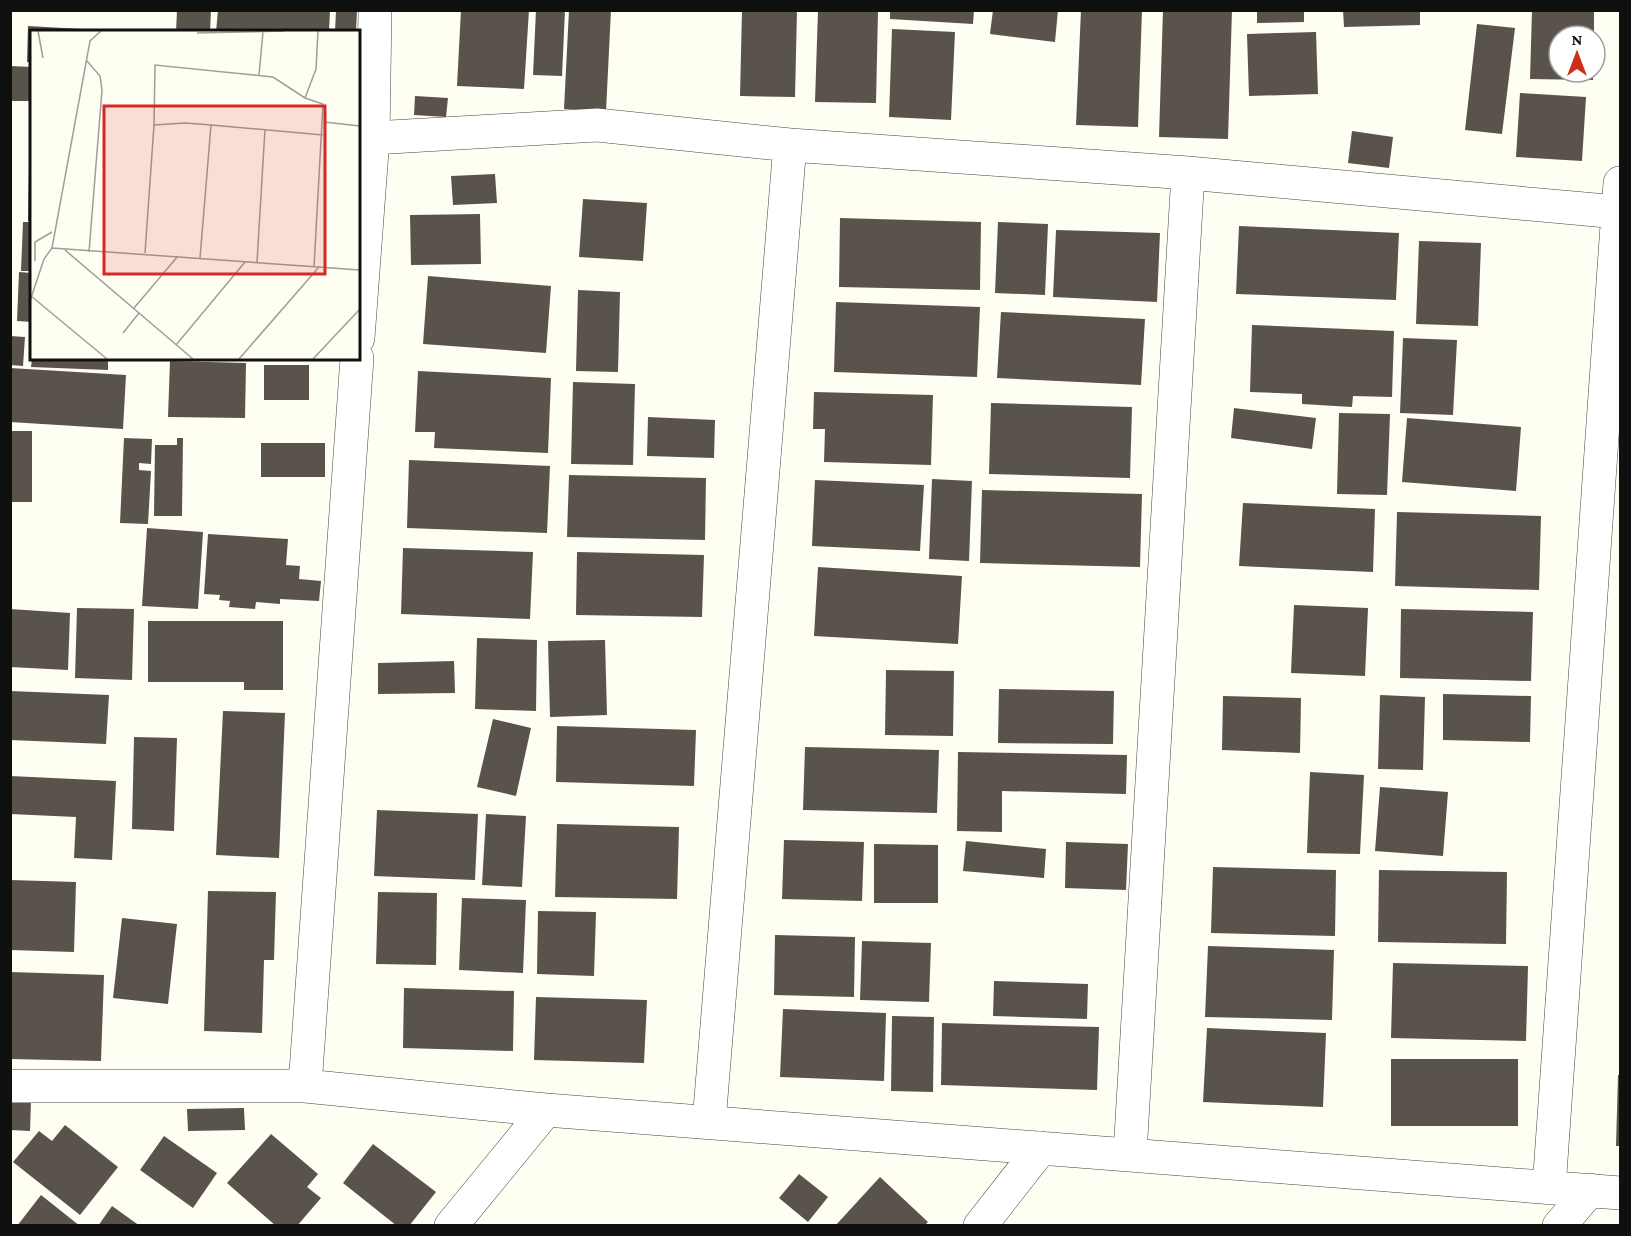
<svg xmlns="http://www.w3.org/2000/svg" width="1631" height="1236" font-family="'Crimson Pro',serif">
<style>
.building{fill:#5a534b}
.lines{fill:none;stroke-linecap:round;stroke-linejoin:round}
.minor-casing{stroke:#434343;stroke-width:34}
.minor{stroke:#fff;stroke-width:33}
.inset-road{fill:none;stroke:#9f9f98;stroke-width:1.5}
.view{fill:#d62828;fill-opacity:0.15;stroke:#d62828;stroke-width:3}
.inset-edge{fill:none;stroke:#101010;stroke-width:3}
</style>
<rect width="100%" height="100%" fill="#fffef3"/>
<path class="building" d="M177,10h34l-1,22h-34z
M218,10h112l-1,22h-113z
M336,10h21l-1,22h-21z
M461,10h68l-5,79 -67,-3z
M536,10h29l-3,66 -29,-1z
M569,10h42l-5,101 -42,-2z
M742,10h55l-2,87 -55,-1z
M818,10h60l-2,93 -61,-1z
M890,10h84l-1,14 -83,-5z
M993,10h65l-3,32 -65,-8z
M1081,10h61l-4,117 -62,-2z
M1163,10h69l-4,129 -69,-2z
M1257,10h47v12l-47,1z
M1343,10h77v15l-76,2z
M1532,10h62v26h-35v36h34v8l-63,-1z
M1477,24l38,4 -13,106 -37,-4z
M28,26l71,4v2h-67v30h-5z
M892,29l63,3 -4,88 -62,-3z
M1316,32l2,62 -69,2 -2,-62z
M10,66l22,1v34h-22z
M1520,93l66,4 -4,64 -66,-4z
M415,96l33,2 -2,19 -32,-2z
M1352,131l41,6 -4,31 -41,-5z
M29,168h3v53h-4z
M495,174l2,29 -44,2 -2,-29z
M583,199l64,4 -4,58 -64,-4z
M480,214l1,50 -70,1 -1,-50z
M840,218l141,4 -1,68 -141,-3z
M23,222h9v49h-11z
M998,222l50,2 -3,71 -50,-2z
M1239,226l160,7 -3,67 -160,-6z
M1056,230l104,3 -3,69 -104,-5z
M1419,241l62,2 -3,83 -62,-2z
M19,272l13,1v49l-15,-1z
M428,276l123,10 -5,67 -123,-9z
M578,290l42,2 -2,80 -42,-1z
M836,302l144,5 -3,70 -143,-5z
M1001,312l144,7 -4,66 -144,-7z
M1252,325l142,6 -2,66 -39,-1 -1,11 -50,-3v-10l-52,-2z
M10,336l15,1 -2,29 -13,-1z
M1403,338l54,2 -4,75 -53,-2z
M32,358h76v12l-77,-3z
M170,361l76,2 -1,55 -77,-1z
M264,365h45v35h-45z
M10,368l116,7 -3,54 -113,-7z
M418,371l133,7 -3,75 -114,-5 1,-16h-20z
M573,382l62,2 -2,81 -62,-1z
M814,392l119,3 -2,70 -107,-3 1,-33h-12z
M991,403l141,4 -2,71 -141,-4z
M1234,408l82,10 -4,31 -81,-11z
M1339,413l51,1 -3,81 -50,-1z
M648,417l67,3 -1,38 -67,-2z
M1407,418l114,9 -5,64 -114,-9z
M10,431h22v71h-22z
M124,438l28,1 -1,25 -12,-1v7l12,1 -3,53 -28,-1z
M177,438h6l-1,78h-28l1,-71h22z
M261,443h64v34h-64z
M409,460l141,6 -3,67 -140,-5z
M569,475l137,3 -1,62 -138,-3z
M932,479l40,2 -3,80 -40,-2z
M815,480l109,5 -4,66 -108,-5z
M982,490l160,4 -2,73 -160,-4z
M1243,503l132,6 -2,63 -134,-6z
M1397,512l144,4 -2,74 -144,-4z
M147,528l56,4 -5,77 -56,-3z
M208,534l80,5 -2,26 14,1 -1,13 22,2 -2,20 -39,-2v5l-24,-2 -1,7 -26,-2 1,-6 -11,-1 1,-5 -16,-1z
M403,548l130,4 -3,67 -129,-5z
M577,552l127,3 -2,62 -126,-2z
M818,567l144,9 -4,68 -144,-8z
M1294,605l74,3 -3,68 -74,-3z
M77,608l57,1 -2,71 -57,-2z
M10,609l60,4 -2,57 -58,-3z
M1401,609l132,3 -2,69 -131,-3z
M148,621h135v69h-39v-8h-96z
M477,638l60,2 -1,71 -61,-2z
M605,640l2,75 -57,2 -2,-76z
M454,661l1,32 -77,1v-31z
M886,670l68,1 -1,65 -68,-1z
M999,689l115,2 -1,53 -115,-1z
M10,691l99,4 -3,49 -96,-4z
M1443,694l88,2 -1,46 -87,-2z
M1380,695l45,2 -2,73 -45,-1z
M1223,696l78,2 -1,55 -78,-3z
M223,711l62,2 -6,145 -63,-3z
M493,719l38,9 -15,68 -39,-9z
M557,726l139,4 -2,56 -138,-4z
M134,737l43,1 -3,93 -42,-2z
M805,747l134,3 -2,63 -134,-3z
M958,752l169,3 -1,39 -124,-3v41l-45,-1z
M1310,772l54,3 -4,79 -53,-1z
M10,776l106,5 -4,79 -38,-2 2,-41 -66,-3z
M1380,787l68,5 -5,64 -68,-5z
M377,810l101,4 -3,66 -101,-4z
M486,814l40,2 -4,71 -40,-2z
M557,824l122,3 -2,72 -122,-2z
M784,840l80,2 -2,59 -80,-2z
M966,841l80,8 -2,29 -81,-7z
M1066,842l62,2 -2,46 -61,-2z
M874,844l64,1v58h-64z
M1213,867l123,3 -1,66 -124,-3z
M1379,870l128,2 -1,72 -128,-2z
M10,880l66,2 -2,70 -64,-2z
M208,891l68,1 -2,68h-10l-2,73 -58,-2z
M378,892l59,1 -1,72 -60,-1z
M462,898l64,2 -3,73 -64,-3z
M538,911l58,1 -2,64 -57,-2z
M122,918l55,6 -9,80 -55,-6z
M775,935l80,2 -1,60 -80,-2z
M862,941l69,2 -2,59 -69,-2z
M1208,946l126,4 -2,70 -127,-3z
M1393,963l135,3 -2,75 -135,-3z
M10,972l94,3 -3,86 -91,-2z
M994,981l94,3 -1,35 -94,-3z
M404,988l110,3 -1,60 -110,-3z
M536,997l111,3 -3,63 -110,-3z
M783,1009l103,4 -2,68 -104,-4z
M892,1016l42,1 -1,75 -42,-1z
M942,1023l157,4 -2,63 -156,-5z
M1207,1028l119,5 -3,74 -120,-5z
M1391,1059h127v67h-127z
M1618,1075h2v71h-4z
M10,1101h21l-1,30 -20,-1z
M244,1108l1,22 -57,1 -1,-22z
M65,1125l53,42 -38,48 -67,-53 26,-31 13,10z
M271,1134l47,40 -11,13 14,11 -24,28h-21l-49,-43z
M164,1136l53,37 -24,35 -53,-38z
M373,1144l63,48 -27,34h-12l-54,-43z
M799,1174l29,23 -20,25 -29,-24z
M880,1177l48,45 -4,4h-89z
M41,1195l39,31h-63z
M112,1206l28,20h-42z"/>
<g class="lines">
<defs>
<path id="minor" d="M373,138l2,-128
M790,145l398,28 430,39
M358,338l15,-200 224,-13 193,20 -81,977
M10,1086h295l241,24 1074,83
M305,1086l52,-728
M1130,1154l58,-981
M1549,1188l71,-1005
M451,1226l95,-116
M980,1226l61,-78
M1559,1226l31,-36"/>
</defs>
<use href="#minor" class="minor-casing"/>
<use href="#minor" class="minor"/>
</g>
<g transform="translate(30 30)">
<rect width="330" height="330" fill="#fffef3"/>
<path class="inset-road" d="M8,1l5,27M167,3l87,-2M57,31l13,15 2,14 -13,162M229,45l4,-43M275,68l11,-29 2,-38M294,92l36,4M124,95l1,-60 118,12 32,21 18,6 -9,163M181,95l112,10M22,218l308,22M35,220l128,109M115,223l9,-128 31,-2 26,2 -11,133M5,231v-19l17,-10M227,232l8,-133M1,266l76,63M0,271l14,-42 8,-11 38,-207 11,-10M104,278l44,-52M93,303l16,-20M146,315l69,-83M209,329l80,-92M283,329l47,-50"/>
<path class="view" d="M74,76h221v168h-221z"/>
<rect width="330" height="330" class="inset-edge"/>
</g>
<rect width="1631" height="1236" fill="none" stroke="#101010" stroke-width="24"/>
<g transform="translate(1577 54)"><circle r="28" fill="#ffffff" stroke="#9f9f9f" stroke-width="1.5"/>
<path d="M0-4.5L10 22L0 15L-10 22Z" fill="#cd2e1b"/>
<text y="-9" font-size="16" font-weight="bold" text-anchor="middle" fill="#101010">N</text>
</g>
</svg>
